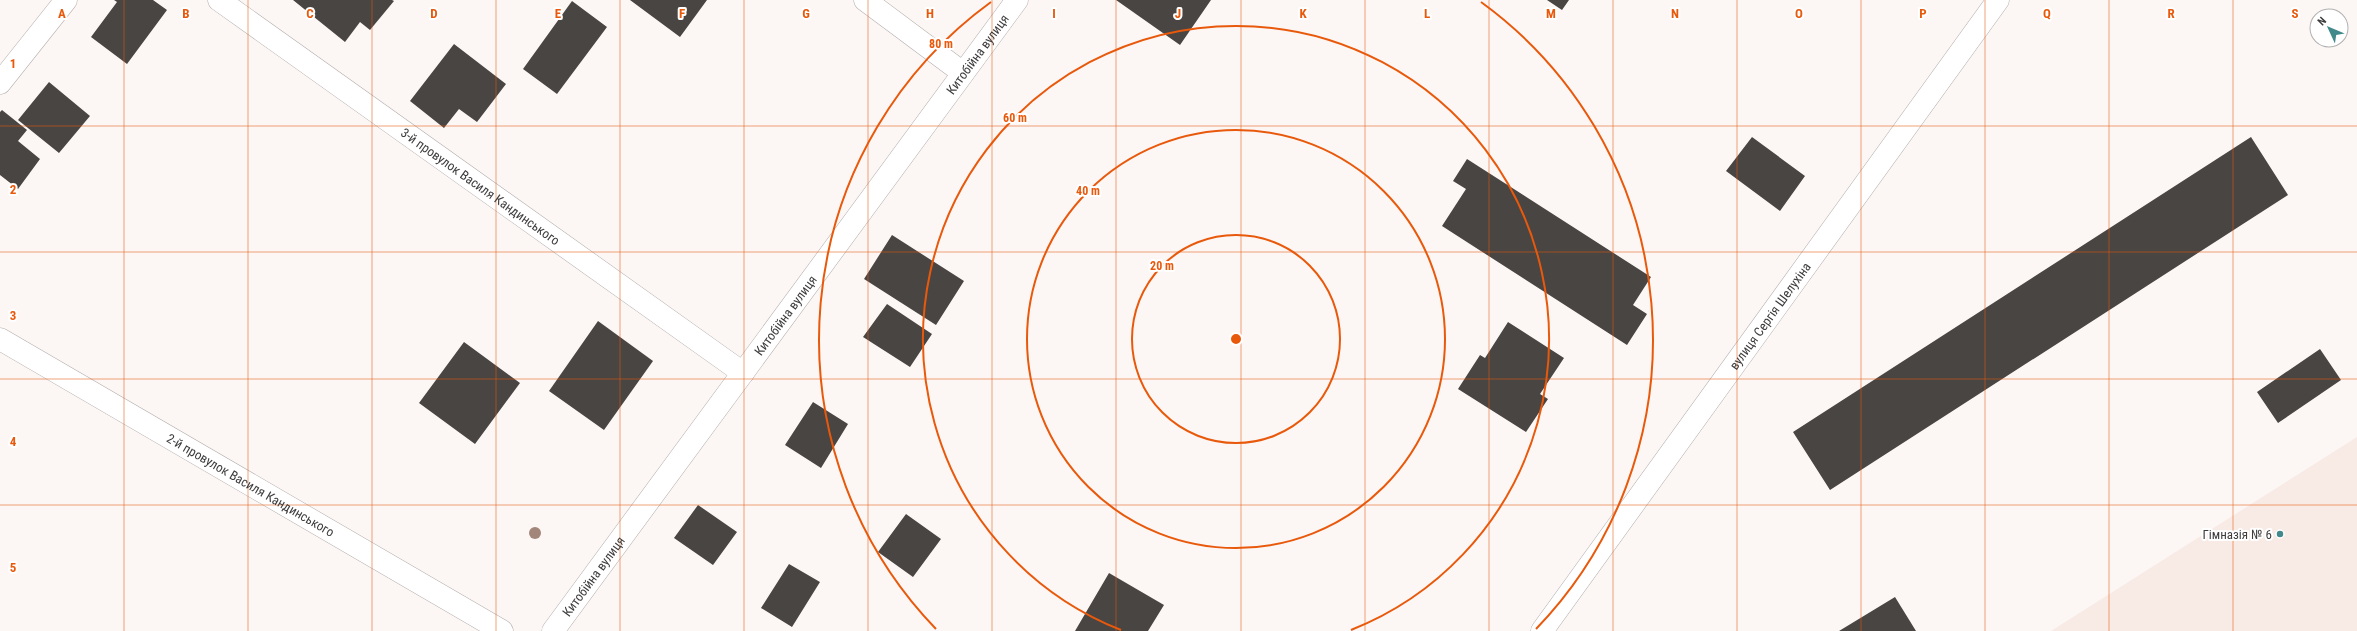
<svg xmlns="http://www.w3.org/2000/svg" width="2357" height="631" font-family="'Roboto Condensed',sans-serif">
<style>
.built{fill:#f8eae5}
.building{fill:#494543}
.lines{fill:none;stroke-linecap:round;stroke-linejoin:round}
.street-casing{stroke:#b5afae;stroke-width:23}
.street{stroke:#fff;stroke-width:22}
.tree{fill:#a3867a}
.grid{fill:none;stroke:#e8590c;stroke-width:1;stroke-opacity:0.55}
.ring{fill:none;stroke:#e8590c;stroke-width:2}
.poi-dot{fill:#41898b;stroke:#fff;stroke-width:1.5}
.labels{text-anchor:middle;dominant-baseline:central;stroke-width:4;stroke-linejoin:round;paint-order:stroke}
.street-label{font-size:13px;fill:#3e3c3c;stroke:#fff}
.poi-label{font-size:13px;fill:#3e3c3c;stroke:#fff;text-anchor:end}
.grid-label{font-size:13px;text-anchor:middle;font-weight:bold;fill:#e8590c;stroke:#fff;stroke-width:4;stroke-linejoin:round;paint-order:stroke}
.centre{fill:#e8590c;stroke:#fff;stroke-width:2}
.ring-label{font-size:12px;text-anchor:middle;font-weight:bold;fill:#e8590c;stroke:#fff;stroke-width:4;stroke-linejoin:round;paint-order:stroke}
</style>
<rect width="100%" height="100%" fill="#fcf7f5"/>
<path class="built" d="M2357,437v194h-306z"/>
<path class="building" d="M114,0h39l14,10 -40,54 -36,-27 26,-35z
M293,0h99l2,1 -24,29 -10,-8 -15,20z
M630,0h77l-27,37z
M1116,0h95l-31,45z
M1547,0h22l-7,10z
M572,1l35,26 -50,67 -34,-25z
M454,44l52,40 -29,38 -18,-13 -15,19 -34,-27z
M49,82l41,34 -31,37 -41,-33z
M2,110l25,20 -9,11 22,18 -22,30 -18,-14v-63z
M1752,137l53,39 -25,35 -54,-40z
M2251,137l37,58 -458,295 -37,-58z
M1467,159l184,118 -18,28 14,9 -20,31 -185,-119 24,-37 -13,-8z
M892,235l72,46 -28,44 -72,-46z
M887,304l45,30 -22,33 -47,-30z
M598,321l55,40 -49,69 -55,-39z
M1508,322l56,36 -24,36 8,5 -22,33 -68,-43 22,-34 5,3z
M464,342l56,41 -45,61 -56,-41z
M2320,349l21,31 -63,43 -21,-31z
M813,402l35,22 -27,44 -36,-23z
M698,505l39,27 -24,33 -39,-27z
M906,514l35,25 -28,38 -35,-25z
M789,564l31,18 -28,45 -31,-19z
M1109,573l55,32 -16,26h-73z
M1895,597l21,34h-77z"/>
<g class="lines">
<defs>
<g id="street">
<path id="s1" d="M219,0l524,373"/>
<path d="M865,0l98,73"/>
<path d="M0,83l66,-83"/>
<path id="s2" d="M0,339l502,292"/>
<path id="s3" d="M553,631l464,-631"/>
<path id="s4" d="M1542,631l456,-631"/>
</g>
</defs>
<use href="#street" class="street-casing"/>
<use href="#street" class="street"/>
</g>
<circle class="tree" cx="535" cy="533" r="6"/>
<path class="grid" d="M124,0v631M248,0v631M372,0v631M496,0v631M620,0v631M744,0v631M868,0v631M992,0v631M1116,0v631M1241,0v631M1365,0v631M1489,0v631M1613,0v631M1737,0v631M1861,0v631M1985,0v631M2109,0v631M2233,0v631M0,126h2357M0,252h2357M0,379h2357M0,505h2357"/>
<g class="ring">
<circle cx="1236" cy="339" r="104"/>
<circle cx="1236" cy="339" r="209"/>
<path d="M1121 630A313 313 0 1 1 1351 630"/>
<path d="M936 629A417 417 0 0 1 991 2M1481 2A417 417 0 0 1 1536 629"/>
</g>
<circle class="poi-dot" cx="2280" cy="534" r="4"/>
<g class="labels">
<g class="street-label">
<text stroke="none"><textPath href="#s3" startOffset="716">Китобійна вулиця</textPath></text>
<text stroke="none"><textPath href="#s1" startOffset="321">3-й провулок Василя Кандинського</textPath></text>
<text stroke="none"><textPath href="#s3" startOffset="392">Китобійна вулиця</textPath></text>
<text stroke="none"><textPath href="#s4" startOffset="389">вулиця Сергія Шелухіна</textPath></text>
<text stroke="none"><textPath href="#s2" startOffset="290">2-й провулок Василя Кандинського</textPath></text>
<text stroke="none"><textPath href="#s3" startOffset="68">Китобійна вулиця</textPath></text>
</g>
<g class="poi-label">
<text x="2272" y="534">Гімназія № 6</text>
</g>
</g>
<g class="grid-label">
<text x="62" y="18">A</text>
<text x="186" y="18">B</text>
<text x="310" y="18">C</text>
<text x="434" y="18">D</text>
<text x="558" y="18">E</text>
<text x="682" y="18">F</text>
<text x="806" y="18">G</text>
<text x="930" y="18">H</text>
<text x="1054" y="18">I</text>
<text x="1178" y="18">J</text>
<text x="1303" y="18">K</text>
<text x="1427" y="18">L</text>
<text x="1551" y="18">M</text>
<text x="1675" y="18">N</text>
<text x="1799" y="18">O</text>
<text x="1923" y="18">P</text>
<text x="2047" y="18">Q</text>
<text x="2171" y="18">R</text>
<text x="2295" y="18">S</text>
<text x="13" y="68">1</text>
<text x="13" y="194">2</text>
<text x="13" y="320">3</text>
<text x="13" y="446">4</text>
<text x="13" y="572">5</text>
</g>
<circle cx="1236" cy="339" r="6" class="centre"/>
<g class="ring-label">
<text x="941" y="48">80 m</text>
<text x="1015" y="122">60 m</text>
<text x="1088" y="195">40 m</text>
<text x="1162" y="270">20 m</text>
</g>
<g transform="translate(2329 28) rotate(314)"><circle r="19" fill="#ffffff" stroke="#b2b1b1"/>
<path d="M0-3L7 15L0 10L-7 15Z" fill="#41898b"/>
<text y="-6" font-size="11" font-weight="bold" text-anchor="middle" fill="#3e3c3c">N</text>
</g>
</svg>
